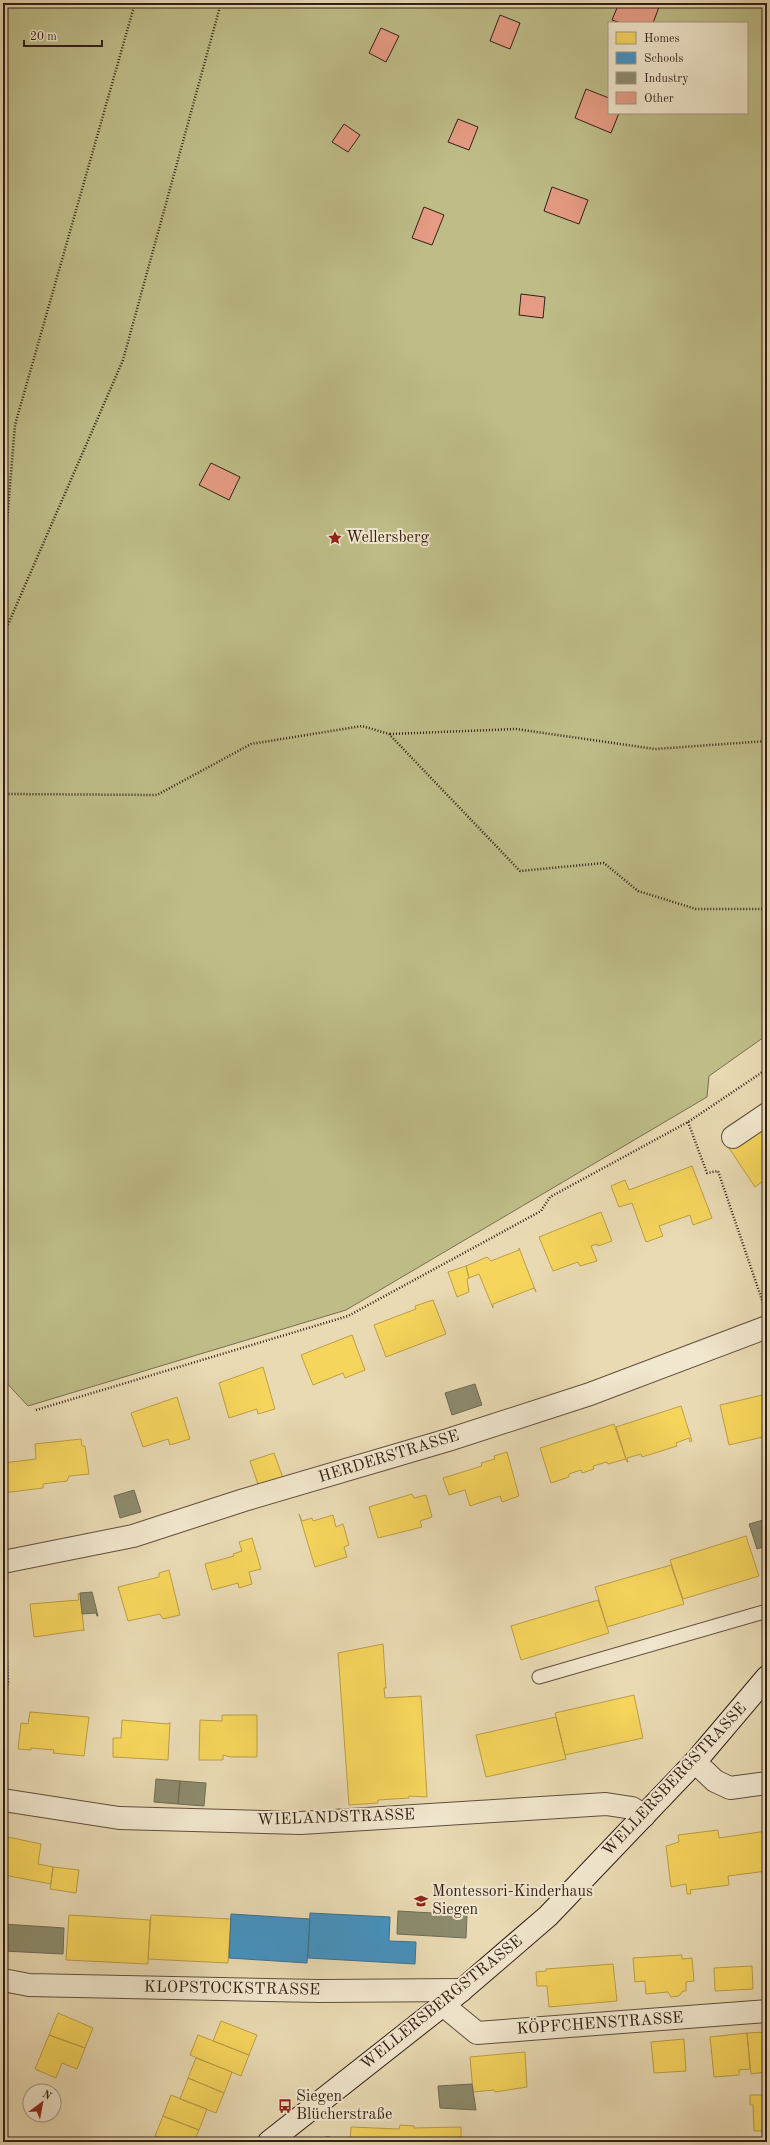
<svg xmlns="http://www.w3.org/2000/svg" width="770" height="2145" font-family="'Old Standard TT',serif">
<style>
.green{fill:#bebd88;stroke:#786e4f;fill-rule:evenodd}
.homes{fill:#f6d55c;stroke:#bb9e47}
.schools{fill:#4393c3;stroke:#3e708f}
.industry{fill:#8c8c6e;stroke:#716b54}
.building{fill:#e69c84;stroke:#321f16}
.lines{fill:none;stroke-linecap:round;stroke-linejoin:round}
.lane-casing{stroke:#604e3d;stroke-width:15}
.street-casing{stroke:#604e3d;stroke-width:24}
.secondary-casing{stroke:#321f16;stroke-width:24}
.path{stroke:#321f16;stroke-width:2.5;stroke-dasharray:1 2;stroke-linecap:butt}
.lane{stroke:#f1e7ce;stroke-width:13}
.street{stroke:#f1e7ce;stroke-width:22}
.secondary{stroke:#f1e7ce;stroke-width:22}
.labels{text-anchor:middle;dominant-baseline:central;stroke-width:4;stroke-linejoin:round;paint-order:stroke}
.poi-label{font-size:16px;fill:#321f16;stroke:#f1e7ce;text-anchor:start}
.street-label{font-size:16px;fill:#321f16;stroke:#f1e7ce}
</style>
<rect width="100%" height="100%" fill="#e9dab3"/>
<filter id="stains"><feTurbulence type="fractalNoise" baseFrequency=".005" numOctaves="4"/><feColorMatrix values="0 0 0 0 .2 0 0 0 0 .09 0 0 0 0 .02 0 0 0 .5 -.17"/></filter>
<radialGradient id="worn" r=".72"><stop offset=".6" stop-color="#630" stop-opacity="0"/><stop offset="1" stop-color="#630" stop-opacity=".3"/></radialGradient>
<path class="green" d="M3,3h764v1032l-58,41 -2,21 -361,213 -318,96 -25,-27zM609,23h138v90h-138z"/>
<path class="homes" d="M767,1122v56l-12,9 -26,-39z
M692,1166l20,52 -19,7 -3,-10 -31,11 4,10 -17,6 -14,-39 -13,4 -8,-21 14,-6 4,10z
M601,1212l11,29 -14,5 -1,-2 -6,2 6,15 -17,5 -2,-4 -25,9 -14,-34z
M519,1248l17,44 -2,-4 -41,16v4l-14,-34 -10,4 -3,-12 21,-9 4,4 28,-11z
M767,1250v12l-4,-11z
M466,1266l3,12 -2,1 2,13 -12,5 -9,-25z
M433,1300l13,34 -60,23 -12,-32 42,-16 -1,-3z
M352,1335l13,35 -20,8 -2,-5 -30,12 -12,-30z
M263,1367l12,42 -17,5 -1,-5 -28,9 -10,-35z
M767,1394v42l-38,9 -9,-40z
M177,1397l13,42 -20,6 -2,-6 -25,8 -12,-34z
M681,1406l11,35 -2,1 -1,-4 -13,5 1,3 -35,11 -1,-3 -14,4 1,4h-1l-11,-35z
M614,1424l12,35 -18,5 -1,-2 -14,4 1,3 -12,4 -1,-3 -12,4v3l-18,6 -11,-35z
M81,1439l1,7h3l4,28 -20,2 -2,5 -24,3v4l-40,5v-30l33,-4 -1,-15z
M507,1452l12,44 -17,6 -2,-6 -30,10 -5,-16 -16,5 -6,-17 39,-12 -1,-3 14,-4 -1,-3z
M274,1453l9,25 -24,9 -9,-26z
M412,1494l2,4 12,-3 6,22 -12,4 2,6 -44,11 -9,-31z
M299,1514l3,7 10,-3 1,3 20,-6 3,12 7,-3 6,21 -5,2 3,10 -32,10z
M746,1536l13,40 -76,23 -13,-39z
M252,1538l9,31 -12,3 3,12 -13,4 -1,-5 -26,7 -7,-26 29,-8 -1,-2 9,-3 -3,-9z
M671,1565l13,39 -77,23 -12,-40z
M169,1570l11,45 -17,4 -3,-5 -32,7 -10,-34 41,-10v-4z
M80,1593l4,38 -1,-1 -49,7 -4,-33 49,-4 -1,-6z
M598,1600l11,33 -88,27 -10,-34z
M383,1644l3,44h-2l1,10 36,-2 6,101 -18,-1v2l-31,2v3l-29,2 -11,-152z
M634,1695l9,43 -78,17 -10,-42z
M30,1712l59,5 -5,39 -31,-3 1,-3 -23,-2v2l-13,-1 3,-26 7,1z
M222,1715h35v42h-26l-8,-2v5h-24l1,-40 22,1z
M556,1717l10,42 -80,18 -10,-42z
M122,1720l46,4 2,-2 -2,38 -55,-3v-19h8z
M718,1830l1,8 48,-7v40l-39,5 1,9 -39,5 1,4h-4l-1,-10 -15,3 -5,-41 13,-4 -1,-7z
M8,1837l33,7 -3,20 15,3 -2,17 -47,-9 -1,14v-51l5,1z
M53,1867l26,3 -3,23 -26,-4z
M69,1915l81,5 -2,44 -82,-4z
M151,1915l80,4 -3,44 -80,-4z
M682,1955v4l10,-1 2,23 -8,1v9h-3l-4,5 -8,1 -3,-5 -22,2 -1,-13 -10,1 -2,-24z
M613,1964l4,37 -68,6 -2,-21h-10l-1,-14 10,-1v-2z
M752,1966l1,23 -38,2 -1,-23z
M58,2013l35,15 -8,20 -36,-13z
M221,2021l36,14 -8,20 -36,-14z
M767,2032l-1,40 -15,2 -4,-41z
M747,2033l3,36 -11,1v5l-25,2 -4,-40z
M49,2035l36,13 -8,21 -15,-6 -6,15 -21,-9z
M198,2035l51,20 -8,21 -51,-21z
M684,2039l2,32 -32,2 -3,-31z
M525,2052l2,35 -32,5 -1,-2 -21,2 -3,-35z
M196,2058l36,14 -8,21 -36,-15z
M188,2078l36,15 -8,20 -36,-14z
M171,2095l36,14 -8,21 -36,-14z
M750,2095h17v36h-13l-1,-26h-3z
M163,2116l36,14 -5,12h-24l-15,-6z
M400,2125l14,1v2l47,-1v15h-111l1,-15 48,2z"/>
<path class="schools" d="M310,1913l80,4 -1,24 27,1 -1,22 -107,-6z
M231,1914l79,5 -3,44 -78,-5z"/>
<path class="industry" d="M475,1384l7,21 -30,10 -7,-22z
M134,1490l7,22 -21,6 -6,-22z
M767,1519v27l-10,3 -8,-25z
M92,1592l6,24h-1l-1,-3 -14,1 -2,-21z
M156,1779l24,2 -2,23 -24,-2z
M180,1781l26,2 -2,23 -26,-2z
M398,1911l69,4 -1,23 -69,-4z
M3,1924l61,4 -1,26 -60,-3z
M472,2084l4,26 -36,-2 -2,-22z
M325,2137h5v5h-11z"/>
<path class="building" d="M619,3h30l10,4 -6,16h-32l-9,-3z
M500,15l20,8 -10,26 -20,-8z
M381,28l18,8 -13,26 -17,-9z
M586,89l23,9v15h10l-8,20 -36,-15z
M458,119l20,8 -9,23 -21,-8z
M344,124l16,11 -12,17 -16,-10z
M552,187l36,13 -9,24 -35,-13z
M424,207l20,8 -12,30 -20,-7z
M521,294l24,3 -2,21 -24,-3z
M211,463l29,14 -11,23 -30,-15z"/>
<g class="lines">
<defs>
<path id="lane" d="M539,1677l228,-66"/>
<path id="street" d="M733,1137l34,-23
M3,1562l130,-26 111,-36 204,-60 142,-46 177,-67
M695,1762l20,19 15,7 37,-5
M3,1800l116,18 182,5 305,-19 26,4 12,8
M3,1980l26,5 290,6 143,-1
M443,2005l34,28 290,-22"/>
<path id="secondary" d="M269,2142l193,-152 86,-74 147,-154 72,-85"/>
</defs>
<use href="#lane" class="lane-casing"/>
<use href="#street" class="street-casing"/>
<use href="#secondary" class="secondary-casing"/>
<path class="path" d="M3,570l12,-145 120,-422
M3,636l120,-276 98,-357
M390,734l126,-5 139,20 112,-8
M3,792l4,2 150,1 94,-51 111,-18 27,8 131,137 84,-8 34,28 58,18h71
M688,1122l19,51 11,-2 45,132
M36,1410l312,-94 193,-105 9,-14 138,-75 79,-53
M3,1715l5,-33 -5,-96"/>
<use href="#lane" class="lane"/>
<use href="#street" class="street"/>
<use href="#secondary" class="secondary"/>
</g>
<defs>
<symbol id="sight-bare" viewBox="-9 -9 18 18"><path d="M0-6L1.8-2.2L6-1.7L2.9 1.2L3.7 5.4L0 3.3L-3.7 5.4L-2.9 1.2L-6-1.7L-1.8-2.2Z" fill="#8f2418" stroke="#f1e7ce" stroke-width="2.5" paint-order="stroke"/></symbol>
<symbol id="school-bare" viewBox="-9 -9 18 18"><path d="M0-5L7-2L0 1L-7-2ZM-4 1L0 2.5L4 1V4Q0 6-4 4Z" fill="#8f2418" stroke="#f1e7ce" stroke-width="2.5" paint-order="stroke"/></symbol>
<symbol id="bus-bare" viewBox="-9 -9 18 18"><path d="M-5-6H5V4H4V6H2V4H-2V6H-4V4H-5ZM-3.5-4V0h7V-4ZM-3.5 1.2v1.5H-2V1.2ZM2 1.2v1.5H3.5V1.2Z" fill="#8f2418" stroke="#f1e7ce" stroke-width="2.5" paint-order="stroke"/></symbol>
</defs>
<g fill-rule="evenodd">
<use href="#sight-bare" x="325" y="528" width="20" height="20"/>
<use href="#school-bare" x="411" y="1891" width="20" height="20"/>
<use href="#bus-bare" x="275" y="2096" width="20" height="20"/>
</g>
<g class="labels">
<g class="poi-label">
<text x="346" y="538">Wellersberg</text>
<text x="432" y="1892">Montessori-Kinderhaus<tspan x="432" dy="18">Siegen</tspan></text>
<text x="296" y="2097">Siegen<tspan x="296" dy="18">Blücherstraße</tspan></text>
</g>
<g class="street-label">
<text transform="translate(389 1457) rotate(-17)">HERDERSTRASSE</text>
<text transform="translate(675 1780) rotate(-47)">WELLERSBERGSTRASSE</text>
<text transform="translate(336 1818) rotate(-2)">WIELANDSTRASSE</text>
<text transform="translate(232 1989) rotate(1)">KLOPSTOCKSTRASSE</text>
<text transform="translate(442 2003) rotate(-39)">WELLERSBERGSTRASSE</text>
<text transform="translate(600 2024) rotate(-4)">KÖPFCHENSTRASSE</text>
</g>
</g>
<rect width="770" height="2145" fill="none" stroke="#e9dab3" stroke-width="16"/>
<rect x="4" y="4" width="762" height="2137" fill="none" stroke="#321f16" stroke-width="2"/>
<rect x="8" y="8" width="754" height="2129" fill="none" stroke="#321f16"/>
<rect x="608" y="22" width="140" height="92" fill="#f1e7ce" stroke="#a59784"/>
<rect x="616" y="32" width="20" height="12" fill="#f6d55c" stroke="#a59784"/>
<text x="644" y="42" font-size="12" fill="#321f16">Homes</text>
<rect x="616" y="52" width="20" height="12" fill="#4393c3" stroke="#a59784"/>
<text x="644" y="62" font-size="12" fill="#321f16">Schools</text>
<rect x="616" y="72" width="20" height="12" fill="#8c8c6e" stroke="#a59784"/>
<text x="644" y="82" font-size="12" fill="#321f16">Industry</text>
<rect x="616" y="92" width="20" height="12" fill="#e69c84" stroke="#a59784"/>
<text x="644" y="102" font-size="12" fill="#321f16">Other</text>
<g transform="translate(42 2103) rotate(32)"><circle r="19" fill="#f1e7ce" stroke="#a59784"/>
<path d="M0-3L7 15L0 10L-7 15Z" fill="#8f2418"/>
<text y="-6" font-size="11" font-weight="bold" text-anchor="middle" fill="#321f16">N</text>
</g>
<path d="M24 40v6h78v-6" fill="none" stroke="#321f16" stroke-width="2"/>
<text x="30" y="40" font-size="12" fill="#321f16" stroke="#f1e7ce" stroke-width="3" paint-order="stroke">20 m</text>
<rect width="100%" height="100%" filter="url(#stains)"/>
<rect width="100%" height="100%" fill="url(#worn)"/>
</svg>
